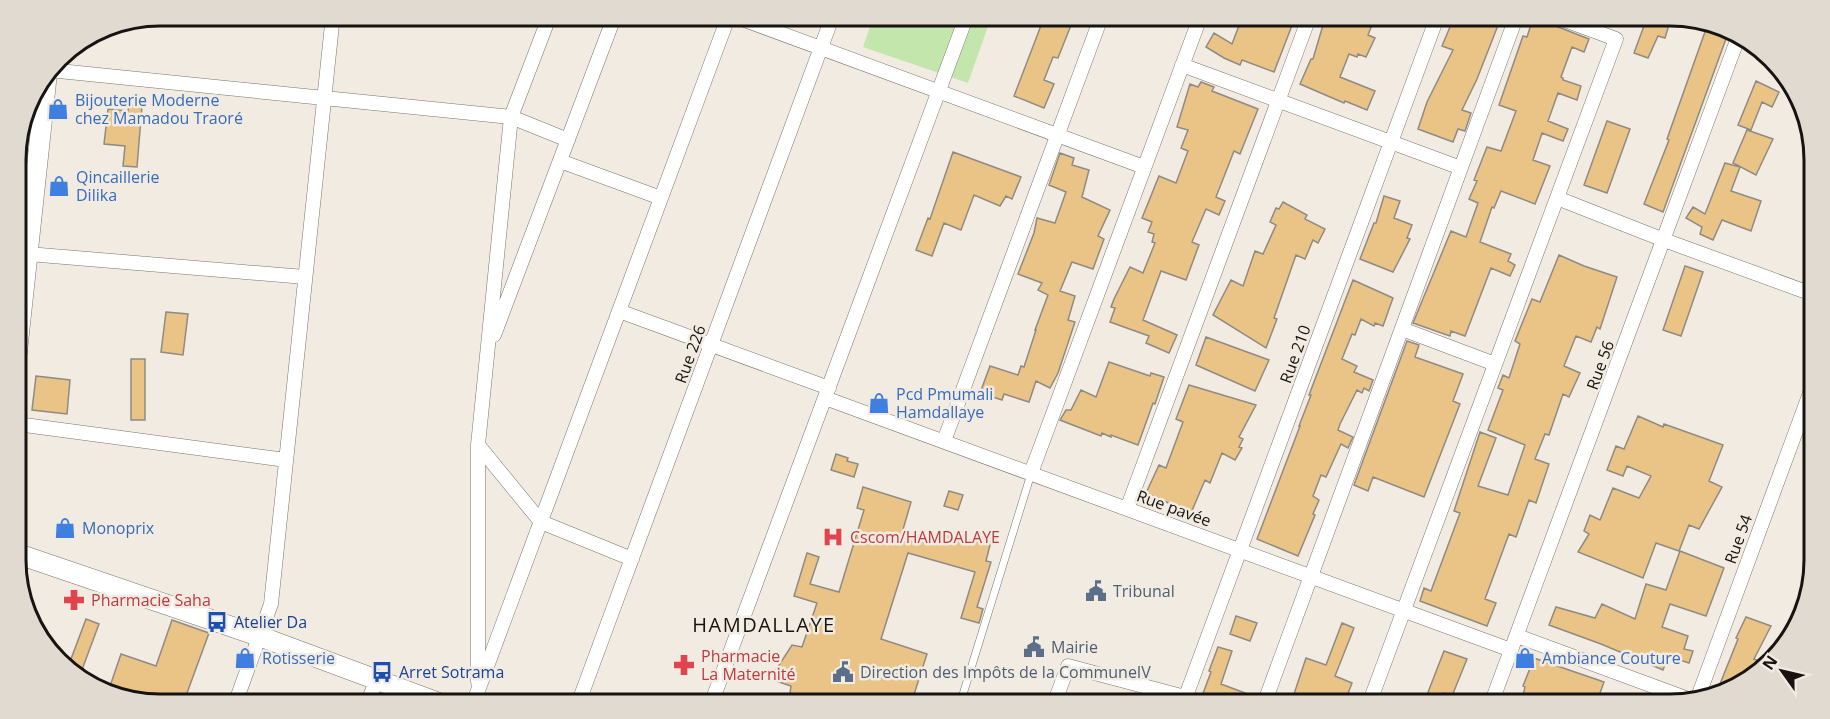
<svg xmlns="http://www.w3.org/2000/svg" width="1830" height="719" font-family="'Open Sans',sans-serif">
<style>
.green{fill:#c3e6ad}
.building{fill:#eac386;stroke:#908b82;stroke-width:1.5}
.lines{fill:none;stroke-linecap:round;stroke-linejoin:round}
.lane-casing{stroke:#7b756d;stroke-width:8}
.street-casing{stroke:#7b756d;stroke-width:15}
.secondary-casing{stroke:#7b756d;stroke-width:21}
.lane{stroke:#fff;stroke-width:7}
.street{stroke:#fff;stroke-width:14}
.secondary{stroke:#fff;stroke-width:20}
.labels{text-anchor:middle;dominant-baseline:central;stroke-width:5;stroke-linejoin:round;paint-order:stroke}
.shop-label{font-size:16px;fill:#366cbe;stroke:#f2ebe2;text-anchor:start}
.street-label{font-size:16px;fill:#161310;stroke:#f2ebe2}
.health-label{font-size:16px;fill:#be3a42;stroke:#f2ebe2;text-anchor:start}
.service-label{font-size:16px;fill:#4e5e75;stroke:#f2ebe2;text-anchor:start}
.transit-label{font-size:16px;fill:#164399;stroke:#f2ebe2;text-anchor:start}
.quarter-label{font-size:20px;letter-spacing:1.5px;fill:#161310;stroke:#f2ebe2}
.rim{fill:none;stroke:#161310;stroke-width:3}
</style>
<rect width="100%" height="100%" fill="#f2ebe2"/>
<path class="green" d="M874,15h118l-24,68 -105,-36z"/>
<path class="building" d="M1045,15h30l-17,43 -5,-1 -9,23 10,4 -10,24 -30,-12z
M1243,15h53l-22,57 -32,-12 -2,5 -16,-7 -18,-11 8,-14 18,11z
M1326,15h50l-8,20 7,3 -9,19 -8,-3 -1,3 -8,-3 -9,23 35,14 -8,19 -22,-9 -1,2 -44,-19 11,-25h2z
M1455,15h47l-25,64 -15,31 9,3 -6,18 -7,-2 -5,13 -35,-13 9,-27 26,-52 -11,-4z
M1534,15l8,2 6,6 41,16 -5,13 -12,-5 -11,30 2,1v2l18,6 -4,14 -19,-7 -10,28 20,8 -5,12 -21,-8 -9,27 17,6 -15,38 -34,-13 -7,17 -2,-1 -12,35 31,12 -3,7 7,4 -5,11 -19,-8 -26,68 -14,-5 -1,5 -37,-13 38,-92 15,6 12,-34 -9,-4 8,-18 -3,-1 13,-33 14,4 15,-40 -17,-6 24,-69 4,1z
M1648,15h24l-7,23 -7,-2 -10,22 -14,-5z
M1706,29l21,7 -64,176 -19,-8 25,-64 -2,-1z
M1756,81l23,11 -7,15 -10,-5 -11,28 -13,-5z
M1201,82l13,5 -2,4 46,18 -18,45 -6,-3 -18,46 9,4 -6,14 -13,-6 -14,33 7,3 -13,35 -25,-9 -18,49 34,15 -8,18 -23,-10 3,-7 -39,-14 5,-14 -4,-1 3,-8 16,-32 13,6 12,-30 -3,-1 2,-8 -6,-2 4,-10 -10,-4 17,-42 17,7 12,-32 -7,-3 7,-18 -11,-3 13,-43 8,3z
M129,104l13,2 -5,61 -14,-1 2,-20 -21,-2 4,-35 20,2z
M1607,121l23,8 -23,64 -23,-8z
M1747,130l26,9 -17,36 -23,-12z
M953,152l68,25 -9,22 -6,-3 -6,10 -26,-11 -13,35 -17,-7 -12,33 -16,-6 12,-32 2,1z
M1060,153l14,5 -2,7 17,5 -7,27 28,13 -12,26 6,3 -11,30 -21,-7 -12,29 15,5 -7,24 7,2 -17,51 -8,15 -14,-7 -7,21 -25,-8 -2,6 -22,-7 10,-27 28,9 3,-9 3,1 12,-37h-1l13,-35 -10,-5 4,-7 -24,-9 16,-41 3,-15 18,5 11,-31 -17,-7z
M1725,163l15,4 -9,24 30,10 -10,30 -29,-11 -9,20 -13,-6 2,-7 -16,-9 7,-11 12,7z
M1384,196l16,5 -6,17 18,7 -5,13 3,1 -17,33 -33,-13 14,-36h2z
M1283,202l24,13 -2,4 20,10 -7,14 -5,-3 -8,19 -9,-4 -22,63 3,1 -11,29 -53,-33 18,-35 12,6 12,-35 8,3 13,-29 -6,-3 6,-14 3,1z
M1559,255l25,11 33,11 -17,52 -3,-2 -6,15 -15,-6 -12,30 16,7 -11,24 -6,-3 -14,41 -4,-1 -10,25 14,5 -13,39 -7,-3 -13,37 -7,-3 -24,65 11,4 -9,23 -67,-25 4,-13 7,3 29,-78 -6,-2 26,-79 16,6 -18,48 30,9 17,-50 -37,-15 15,-40 -5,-2 5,-13 6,3 11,-34 -5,-3 17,-42 8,3z
M1685,266l18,6 -22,64 -18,-6z
M1353,280l40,18 -10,28 -8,-3 -1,3 -13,-7 -6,16 -3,-1 -10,25 15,7 -3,6 19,8 -4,11 -5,-3 -2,5 -5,-3 -17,34 -2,6 15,7 -5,11 -7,-4 -15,33 -5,-2 -8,21 6,4 -6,14 2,1 -17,41 -41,-17 43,-113h-1l12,-31h-2z
M166,312l22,2 -5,41 -22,-3z
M1206,337l63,23 -14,31 -59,-26z
M1407,341l12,4 -4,12 48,17 -10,27 7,3 -36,93 -51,-20 -5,14 -14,-6z
M131,359h14v61h-14z
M1109,362l41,14 1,-3 13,4 -9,27 -2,-1 -15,42 -27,-10v2l-9,-4 -1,3 -41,-16 6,-10h5l10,-20 15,7z
M36,376l34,4 -3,34 -35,-4z
M1189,385l67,20 -17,32 4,2 -4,8 3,1 -7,12 -13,-7 -12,30 -5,-3 -14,33 -45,-20 13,-28 7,3 17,-46 -7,-3z
M1638,416l25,11 1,-3 59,21 -14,36 13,6 -23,42 -10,-4 -10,26 -23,-8 -13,35 -65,-26 11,-18 -5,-3 6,-16 10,5 13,-32 26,10 12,-22 -24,-10 -4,10 -16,-6 9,-24 8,3z
M836,454l12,4 -1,3 11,3 -4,13 -23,-7z
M863,487l48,15 -9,31 33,10 4,-13 34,11 3,-10 16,6 -6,24 5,1 -14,45 6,2 -4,14 -18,-5 14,-46 -67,-19 -27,86 46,15 -16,50h-71l-17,-6 -2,5 -31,-10 1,-7 -21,-7 22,-34 10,2 15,-44 -23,-7 13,-43 12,4 -9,27 29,8 25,-82 -7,-2z
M949,491l14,4 -5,15 -14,-4z
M1680,551l44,17 -18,48 -36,-12 -8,23 26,9 -4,13 9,2 -4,12 -21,-7 -5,14 -62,-26 -52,-19 7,-18 39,11 7,-14 33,15 11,-35 20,6z
M1236,616l21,7 -7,18 -20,-7z
M1746,617l25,9 -17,33 5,2 -6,15 -35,13 20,-50 -2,-1z
M86,619l13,5 -19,51 -12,-8z
M172,620l37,13 -26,71h-24l-31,-5 -20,-7 13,-38 35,12z
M1342,623l12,5 -19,48 17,7 -8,21h-29l-22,-7 13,-39 20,7z
M1218,647l14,4 -11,33 24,9 -5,11h-41l12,-32 -2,-1z
M1444,651l23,8 -15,37 -8,-3 -3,11h-7l-9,-4z
M1534,658l70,24 -8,22h-75l4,-17 -2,-1z"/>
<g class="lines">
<defs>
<path id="lane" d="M960,704l71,-230"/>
<path id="street" d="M731,15l413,152
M1182,65l279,103
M49,70l462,47 57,23
M560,161l101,37
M1557,198l107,42 148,54
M16,251l12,3 277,23
M619,311l210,77
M1402,329l93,35
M494,335l121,-320
M825,398l686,252
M17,424l269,36
M944,441l158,-426
M478,445l63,77 91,37
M1031,473l170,-458
M1127,509l183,-494
M1517,636l174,64
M478,682v-237l33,-328 39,-102
M1698,697l112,-304
M235,704l36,-100 62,-589
M367,704l10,-25
M473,704l256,-689
M578,704l255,-689
M711,704l256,-689
M1054,704l14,-38 117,31
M1183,704l255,-689
M1264,704l253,-689
M1369,704l247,-665 -65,-24
M1491,704l247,-666"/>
<path id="secondary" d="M16,361l31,-288
M18,554l241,82 183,68"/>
</defs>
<use href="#lane" class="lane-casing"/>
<use href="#street" class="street-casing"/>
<use href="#secondary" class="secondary-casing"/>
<use href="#lane" class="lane"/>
<use href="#street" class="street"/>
<use href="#secondary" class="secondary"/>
</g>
<defs>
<symbol id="shop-bare" viewBox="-9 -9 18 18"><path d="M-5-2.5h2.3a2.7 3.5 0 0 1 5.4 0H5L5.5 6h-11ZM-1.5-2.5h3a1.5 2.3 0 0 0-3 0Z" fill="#3f7fe0" stroke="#f2ebe2" stroke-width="2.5" paint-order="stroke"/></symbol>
<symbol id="hospital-bare" viewBox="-9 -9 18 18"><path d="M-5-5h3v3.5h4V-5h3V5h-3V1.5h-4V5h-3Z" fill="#e0444e" stroke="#f2ebe2" stroke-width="2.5" paint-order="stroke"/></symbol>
<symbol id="civic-bare" viewBox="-9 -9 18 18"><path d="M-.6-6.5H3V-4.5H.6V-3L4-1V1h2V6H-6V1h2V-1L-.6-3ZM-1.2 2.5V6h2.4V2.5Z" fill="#5c6f8a" stroke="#f2ebe2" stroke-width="2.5" paint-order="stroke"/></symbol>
<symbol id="pharmacy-bare" viewBox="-9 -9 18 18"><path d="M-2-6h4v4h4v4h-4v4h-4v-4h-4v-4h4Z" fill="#e0444e" stroke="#f2ebe2" stroke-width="2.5" paint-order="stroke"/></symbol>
<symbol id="bus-bare" viewBox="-9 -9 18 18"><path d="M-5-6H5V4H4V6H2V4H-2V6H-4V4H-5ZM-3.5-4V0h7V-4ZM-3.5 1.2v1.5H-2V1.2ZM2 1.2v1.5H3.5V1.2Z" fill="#1a4fb4" stroke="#f2ebe2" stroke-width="2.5" paint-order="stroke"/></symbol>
</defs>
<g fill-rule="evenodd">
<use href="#shop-bare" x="43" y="94" width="30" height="30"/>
<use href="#shop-bare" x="44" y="171" width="30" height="30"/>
<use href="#shop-bare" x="864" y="388" width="30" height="30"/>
<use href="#shop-bare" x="50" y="513" width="30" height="30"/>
<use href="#hospital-bare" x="818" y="522" width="30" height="30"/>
<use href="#civic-bare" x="1081" y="576" width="30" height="30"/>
<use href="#pharmacy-bare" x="59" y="585" width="30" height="30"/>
<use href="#bus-bare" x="202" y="607" width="30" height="30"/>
<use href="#civic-bare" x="1019" y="632" width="30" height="30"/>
<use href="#shop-bare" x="230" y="643" width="30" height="30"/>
<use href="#shop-bare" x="1510" y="643" width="30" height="30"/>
<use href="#pharmacy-bare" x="669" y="650" width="30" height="30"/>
<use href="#bus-bare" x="367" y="657" width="30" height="30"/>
<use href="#civic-bare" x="828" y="657" width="30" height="30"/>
</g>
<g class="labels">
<g class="shop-label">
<text x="75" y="100">Bijouterie Moderne<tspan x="75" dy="18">chez Mamadou Traoré</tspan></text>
<text x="76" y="177">Qincaillerie<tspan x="76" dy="18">Dilika</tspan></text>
<text x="896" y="394">Pcd Pmumali<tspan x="896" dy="18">Hamdallaye</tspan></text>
<text x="82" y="528">Monoprix</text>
<text x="262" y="658">Rotisserie</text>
<text x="1542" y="658">Ambiance Couture</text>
</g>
<g class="street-label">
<text transform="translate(690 354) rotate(-70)">Rue 226</text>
<text transform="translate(1295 354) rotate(-70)">Rue 210</text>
<text transform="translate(1600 365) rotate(-70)">Rue 56</text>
<text transform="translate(1174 508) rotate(20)">Rue pavée</text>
<text transform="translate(1738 539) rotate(-70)">Rue 54</text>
</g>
<g class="health-label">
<text x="850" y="537">Cscom/HAMDALAYE</text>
<text x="91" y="600">Pharmacie Saha</text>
<text x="701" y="656">Pharmacie<tspan x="701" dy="18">La Maternité</tspan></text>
</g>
<g class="service-label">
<text x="1113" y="591">Tribunal</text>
<text x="1051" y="647">Mairie</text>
<text x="860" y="672">Direction des Impôts de la CommuneIV</text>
</g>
<g class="transit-label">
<text x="234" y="622">Atelier Da</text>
<text x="399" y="672">Arret Sotrama</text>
</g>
<g class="quarter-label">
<text x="764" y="624">HAMDALLAYE</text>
</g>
</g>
<path d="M0 0H1830V719H0ZM160 26H1670A134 134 0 0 1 1804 160V560A134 134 0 0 1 1670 694H160A134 134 0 0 1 26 560V160A134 134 0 0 1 160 26Z" fill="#e0dad1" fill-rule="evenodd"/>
<path class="rim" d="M160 26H1670A134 134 0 0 1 1804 160V560A134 134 0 0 1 1670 694H160A134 134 0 0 1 26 560V160A134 134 0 0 1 160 26Z"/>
<g transform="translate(1782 671) rotate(304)" stroke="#f2ebe2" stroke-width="4.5" paint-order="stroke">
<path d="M0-4.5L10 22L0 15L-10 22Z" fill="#161310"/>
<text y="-9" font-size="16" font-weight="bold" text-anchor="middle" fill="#161310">N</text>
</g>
</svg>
